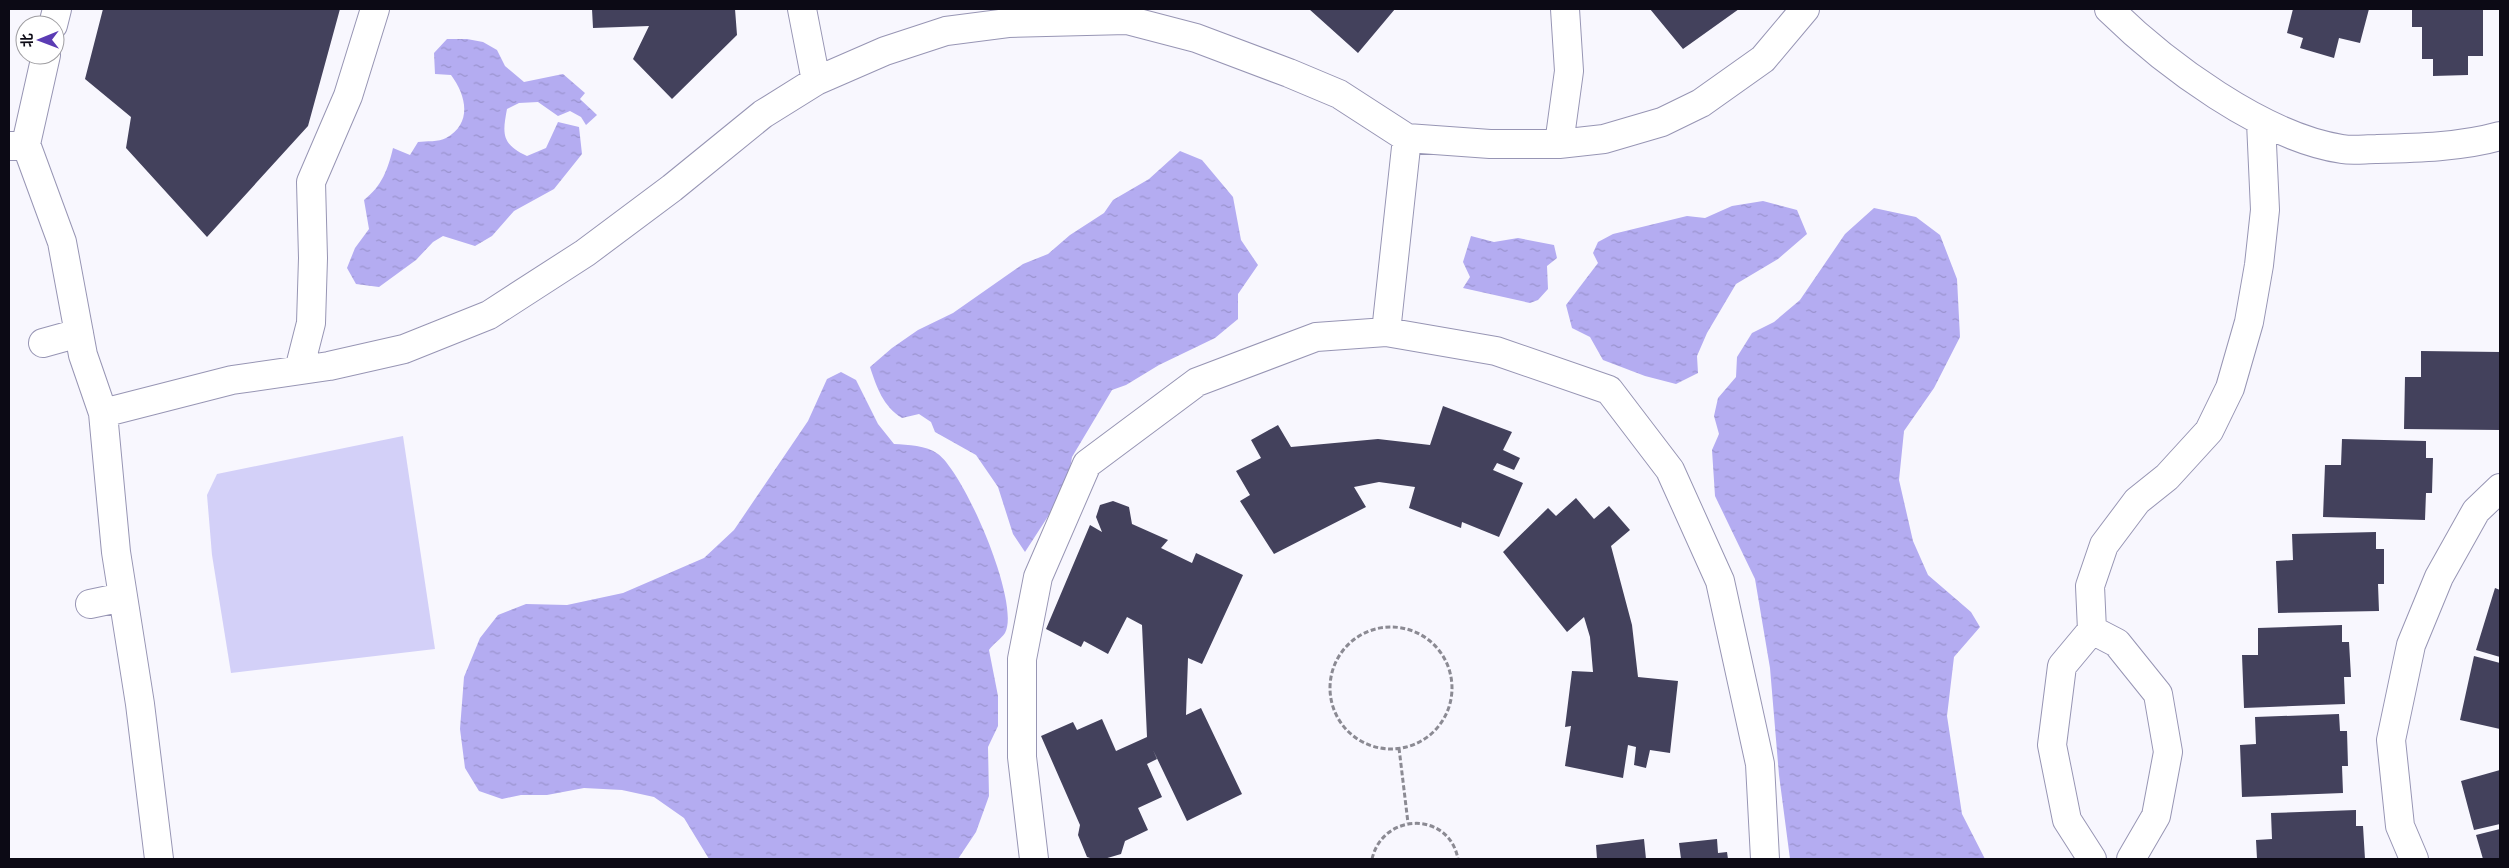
<svg xmlns="http://www.w3.org/2000/svg" width="2509" height="868" font-family="'DM Sans','Noto Sans SC',sans-serif">
<style>
.pitch{fill:#d3d0f8}
.water{fill:url(#water-ripples)}
.building{fill:#43415c}
.lines{fill:none;stroke-linecap:round;stroke-linejoin:round}
.minor-casing{stroke:#9795b4;stroke-width:30}
.path{stroke:#8b8a93;stroke-width:3;stroke-dasharray:5 2.5;stroke-linecap:butt}
.minor{stroke:#fff;stroke-width:28}
</style>
<defs>
<pattern id="water-ripples" width="26" height="14" patternUnits="userSpaceOnUse" patternTransform="scale(1.25)"><rect width="26" height="14" fill="#b4acf1"/><path d="M2 4q2-2 4 0t4 0M15 11q2-2 4 0t4 0" fill="none" stroke="#9a93ce"/></pattern>
</defs>
<rect width="100%" height="100%" fill="#f8f7fe"/>
<path class="pitch" d="M403,436l32,213 -204,24 -19,-118 -5,-60 10,-21z"/>
<path class="water" d="M447,39h20l16,3 14,8 8,16 19,16 39,-8 22,19 -5,6 17,16 -11,10 -5,-8 -11,-6 -12,5 -20,-14 -19,1 -12,6c-5,26 -5,35 20,47l19,-8 12,-26 21,5 3,27 -28,35 -40,22 -22,25 -17,10 -32,-10 -10,6 -17,18 -37,27 -23,-3 -9,-16 8,-20 14,-19 -5,-29c18,-14 24,-31 29,-52l17,7 8,-13c8,-1 21,0 28,-4 27,-15 20,-43 5,-63l-16,-1 -1,-21z
M1180,151l22,9 31,37 8,43 17,25 -20,29v25l-23,19 -56,27 -33,20 -14,5 -40,67 -5,30 -42,65 -12,-18 -15,-47 -22,-32 -41,-23 -4,-10 -12,-8 -17,4c-19,-12 -25,-30 -32,-51l22,-19 26,-18 35,-17 70,-49 25,-10 22,-19 34,-22 9,-13 36,-21z
M1763,201l34,9 10,24 -29,25 -42,25 -29,49 -10,23 1,17 -22,11 -31,-8 -42,-16 -13,-23 -18,-9 -6,-23 32,-42 -5,-10 5,-11 15,-8 74,-18 18,2 27,-12z
M1874,208l42,9 24,18 17,44 3,58 -26,51 -30,43 -5,49 14,61 15,34 43,37 9,15 -26,30 -7,59 15,98 23,45h-195l-11,-84 -9,-107 -15,-89 -40,-83 -3,-46 7,-16 -5,-18 4,-18 18,-21 1,-20 15,-24 22,-11 26,-22 45,-66z
M1471,236l23,6 24,-4 36,7 3,13 -10,8 1,23 -10,11 -8,3 -67,-15 7,-11 -7,-15z
M841,372l15,8 22,44 16,20c14,1 32,1 44,10 27,20 83,150 67,179 -4,6 -12,11 -16,17l9,46v30l-10,21 1,49 -13,36 -18,27h-249l-25,-41 -30,-21 -32,-7 -38,-2 -37,7h-26l-19,4 -23,-8 -14,-23 -5,-39 4,-52 16,-39 18,-23 28,-11 41,1 56,-12 81,-35 30,-28 74,-109 19,-42z"/>
<path class="building" d="M103,9h237l-32,117 -101,111 -81,-89 5,-31 -46,-38z
M592,9h143l2,26 -65,64 -39,-40 16,-33 -56,2z
M1309,9h86l-37,44z
M1650,9h89l-56,40z
M2293,9h76l-9,34 -21,-5 -5,20 -34,-10 3,-10 -16,-5z
M2412,9h71v47h-15v19l-35,1v-17h-11v-32h-10z
M2421,351l79,1v78l-96,-1 1,-52h16z
M1443,406l69,26 -9,18 17,8 -6,12 -17,-7 -4,7 30,13 -24,54 -37,-15 -1,6 -52,-20 6,-21 -36,-5 -25,5 12,20 -92,47 -34,-53 10,-6 -14,-24 25,-13 -10,-18 27,-15 13,22 87,-8 52,6z
M2342,439l84,2v17h7l-1,35h-6l-1,27 -102,-3 2,-52h16z
M1576,498l18,21 15,-13 21,24 -19,16 21,79 6,52 40,4 -8,72 -20,-3 -4,18 -12,-3 2,-18 -8,-2 -5,33 -58,-12 6,-40 -6,1 7,-56 21,1 -3,-35 -6,-20 -17,15 -64,-80 45,-44 8,8z
M1113,501l16,6 3,17 36,16 -7,8 31,15 4,-10 47,22 -41,89 -14,-6 -2,57 15,-7 41,86 -55,27 -34,-71 4,9 -10,5 15,33 -24,11 10,22 -23,11 -4,13 -17,5h-11l-6,-2 -9,-22 2,-10 -39,-89 32,-14 4,8 25,-11 14,32 31,-14 -5,-112 -15,-8 -19,37 -24,-13 -3,6 -35,-18 44,-104 12,7 -6,-15 4,-12z
M2376,532v17h8v35h-6l1,27 -101,2 -2,-52 17,-1 -1,-26z
M2495,588l5,2v67l-24,-7z
M2342,625v17h7l2,35h-7l1,27 -101,4 -2,-53h16v-27z
M2474,656l26,7v66l-40,-9z
M2339,714l1,17h7l1,35h-6l1,27 -101,4 -2,-52 16,-1 -1,-27z
M2500,770v54l-26,6 -13,-49z
M2356,810v16h7l2,33h-108l-1,-19 16,-1 -1,-26z
M2500,829v30h-17l-7,-24z
M1644,839l2,20h-49l-1,-14z
M1717,839l1,14 9,-1 1,7h-47l-2,-16z"/>
<g class="lines">
<defs>
<path id="minor" d="M802,9l14,72
M2109,9c56,55 154,128 233,140 11,2 23,0 34,0 41,-1 85,-2 124,-13
M53,25l4,-16
M1407,138l-21,194 110,19 113,39 61,80 50,111 40,183 5,95
M26,144l20,-89
M1559,144l10,-73 -4,-62
M9,146l17,-2 36,98 21,113 20,58
M43,343l36,-10
M299,370l12,-47 2,-65 -2,-76 37,-86 27,-87
M90,604l33,-7
M159,859l-19,-155 -24,-152 -13,-139 129,-33 97,-14 75,-17 85,-34 96,-62 87,-65 91,-74 53,-33 69,-30 61,-20 62,-8 119,-3 69,18 93,35 50,21 68,44 83,6h69l45,-5 58,-17 39,-19 62,-44 42,-50
M1034,859l-12,-102v-98l16,-82 49,-113 110,-82 119,-45 70,-5
M2092,859l-25,-39 -15,-75 10,-79 30,-36
M2131,859l25,-43 12,-64 -10,-58 -41,-51 -25,-13 -2,-44 14,-41 33,-44 30,-24 42,-46 21,-43 19,-66 10,-57 6,-55 -4,-88
M2414,859l-14,-33 -9,-86 20,-95 28,-68 37,-66 24,-23"/>
</defs>
<use href="#minor" class="minor-casing"/>
<path class="path" d="M1330 688a61 61 0 1 1 122 0a61 61 0 1 1-122 0Z
M1399,748l9,75
M1372,859c11,-47 77,-48 86,0"/>
<use href="#minor" class="minor"/>
</g>
<rect width="2509" height="868" fill="none" stroke="#0c0a15" stroke-width="20"/>
<g transform="translate(40 40) rotate(269)"><circle r="24" fill="#ffffff" stroke="#9e9da1"/>
<path d="M0-4L9 19L0 12L-9 19Z" fill="#5b3cb4"/>
<text y="-8" font-size="14" font-weight="bold" text-anchor="middle" fill="#0c0a15">北</text>
</g>
</svg>
